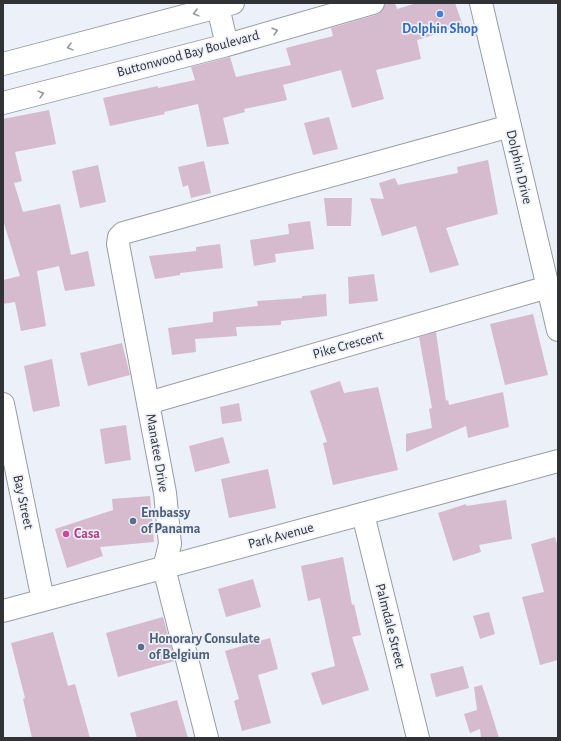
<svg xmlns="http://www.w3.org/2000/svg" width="561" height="741" font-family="'Alegreya Sans',sans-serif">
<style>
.building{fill:#d6bace}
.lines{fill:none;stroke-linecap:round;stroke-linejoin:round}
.street-casing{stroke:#989ca4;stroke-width:24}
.secondary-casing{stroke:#989ca4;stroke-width:24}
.street{stroke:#fff;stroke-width:22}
.secondary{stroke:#fff;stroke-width:22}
.oneway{stroke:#98989a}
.shop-dot{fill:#3f7fe0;stroke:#ecf0f9;stroke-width:1.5}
.service-dot{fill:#5c6f8a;stroke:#ecf0f9;stroke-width:1.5}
.hotel-dot{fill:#d1479c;stroke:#ecf0f9;stroke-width:1.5}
.labels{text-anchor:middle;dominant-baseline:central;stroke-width:3.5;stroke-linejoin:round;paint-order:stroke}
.shop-label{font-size:14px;font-weight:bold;fill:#366cbe;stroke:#ecf0f9}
.street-label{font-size:14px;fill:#303235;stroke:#ecf0f9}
.service-label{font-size:14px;font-weight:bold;fill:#4e5e75;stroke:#ecf0f9;text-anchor:start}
.hotel-label{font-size:14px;font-weight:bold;fill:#b23c85;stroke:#ecf0f9;text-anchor:start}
</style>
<rect width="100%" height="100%" fill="#ecf0f9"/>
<path class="building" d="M391,3h4l2,6 20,-6h38l8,23 -46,14 4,19 -45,11 8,29 -32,9 -11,-38 -58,15 4,15 -43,9 1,3 -22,6 6,26 -22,3 -9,-43 -34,8 1,2 -55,12 -7,-28 55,-12v2l37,-8 -4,-13 39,-10 6,20 55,-12 -5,-17 47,-12 -2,-8 45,-13 6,-4 3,-7z
M49,110l7,34 -41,8 7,29 -8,2 9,29 37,-8 11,51 17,-4 7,35 -30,5 -6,-25 -22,5 9,55 -25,5 -6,-29 -12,2v-24l17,-4 -17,-56v-101z
M329,117l9,32 -25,6 -9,-32z
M488,160l10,54 -52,14 13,37 -29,8 -14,-47 -34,10 -12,-38 14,1 -5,-16 16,-5 3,7 60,-12 -1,-6z
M204,161l7,32 -20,5 -3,-13 -5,2 -5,-20z
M98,165l8,37 -26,6 -8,-37z
M324,198h28l-1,28h-24z
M310,221l4,28 -39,5 1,8 -22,4 -4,-26 39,-6 -1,-10z
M220,244l3,24 -43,5v2l-25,4 -6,-23 47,-5v-4z
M374,274l4,27 -29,3 -1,-27z
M326,294l1,22 -46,5v4l-45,2 1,9 -42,3 1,13 -24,3 -4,-27 45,-6v-10l45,-6 -1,-5 45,-3v-2z
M533,314l15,61 -43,10 -15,-61z
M436,332l10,69 2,-1 1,5 54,-13 6,35 -41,11 -2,-12 -60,26v-18l26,-6 -3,-19 3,-1 -13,-71z
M122,343l8,32 -42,11 -8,-33z
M52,359l8,47 -27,6 -9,-46z
M340,381l4,12 34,-6 20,83 -65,15 -10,-42 4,-1 -17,-51z
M239,403l3,18 -20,3 -2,-17z
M126,425l5,35 -26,4 -5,-35z
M223,437l7,26 -35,9 -6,-26z
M268,469l8,39 -47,10 -8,-39z
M150,496l4,46 -54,5 3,9 -36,12 -12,-39 58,-19 -1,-11z
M506,500l6,39 -33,6 2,7 -28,9 -15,-48 28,-9v2z
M555,537l3,10v113l-18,5 -18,-68 22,-5 -13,-48z
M343,557l9,48 2,-1 7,31 -9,2 17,53 -47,15 -11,-32 24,-7 -15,-68 -12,3 -7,-35z
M253,579l8,28 -35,10 -8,-28z
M489,612l6,22 -15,5 -7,-23z
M163,617l12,44 -57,16 -12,-44z
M53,632l15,54 7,-2 15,54h-58l-9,-39 2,-1 -14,-55z
M270,638l8,31 -20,6 13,48 -29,8 -8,-30 5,-2 -14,-48z
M463,666l6,22 -33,9 -6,-23z
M482,685l9,27 8,26h-18l-1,-9 -10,4 -6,-19 13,-4 -3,-23z
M177,700l11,38h-51l-7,-25z"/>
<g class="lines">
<defs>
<path id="street" d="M481,3l77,327
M148,403l400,-116
M3,404l40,196
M363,514l55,224
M3,611l555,-150
M207,738l-43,-170 6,-24 -5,-51 -47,-249 1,-7 4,-4 387,-107"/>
<path id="secondary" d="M217,3l10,42
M3,64l230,-61
M3,103l224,-58 146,-42"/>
</defs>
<use href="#street" class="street-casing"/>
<use href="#secondary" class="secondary-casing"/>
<use href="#street" class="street"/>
<use href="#secondary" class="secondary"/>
</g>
<defs><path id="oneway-chevron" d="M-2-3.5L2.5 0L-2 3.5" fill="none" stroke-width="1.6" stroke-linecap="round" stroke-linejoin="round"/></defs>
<g class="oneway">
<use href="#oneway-chevron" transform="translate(196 13) rotate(165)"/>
<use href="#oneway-chevron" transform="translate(275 31) rotate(-16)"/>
<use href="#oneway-chevron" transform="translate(70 47) rotate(165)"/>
<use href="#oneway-chevron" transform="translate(41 94) rotate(-15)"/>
</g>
<circle class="shop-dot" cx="440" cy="14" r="4"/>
<g class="service-dot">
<circle cx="133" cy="521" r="4"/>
<circle cx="141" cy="647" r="4"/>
</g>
<circle class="hotel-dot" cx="66" cy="534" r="4"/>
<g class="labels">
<g class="shop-label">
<text x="440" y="29">Dolphin Shop</text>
</g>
<g class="street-label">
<text transform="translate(188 54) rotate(-15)">Buttonwood Bay Boulevard</text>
<text transform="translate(519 167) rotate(77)">Dolphin Drive</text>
<text transform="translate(348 345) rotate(-16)">Pike Crescent</text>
<text transform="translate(157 453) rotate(80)">Manatee Drive</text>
<text transform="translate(23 502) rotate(78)">Bay Street</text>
<text transform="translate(281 536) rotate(-15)">Park Avenue</text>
<text transform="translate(390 626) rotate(76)">Palmdale Street</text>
</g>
<g class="service-label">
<text x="141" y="513">Embassy<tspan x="141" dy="16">of Panama</tspan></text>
<text x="149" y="639">Honorary Consulate<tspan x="149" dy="16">of Belgium</tspan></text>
</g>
<g class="hotel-label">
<text x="74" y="534">Casa</text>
</g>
</g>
<rect width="561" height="741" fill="none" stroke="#303235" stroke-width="8"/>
</svg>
